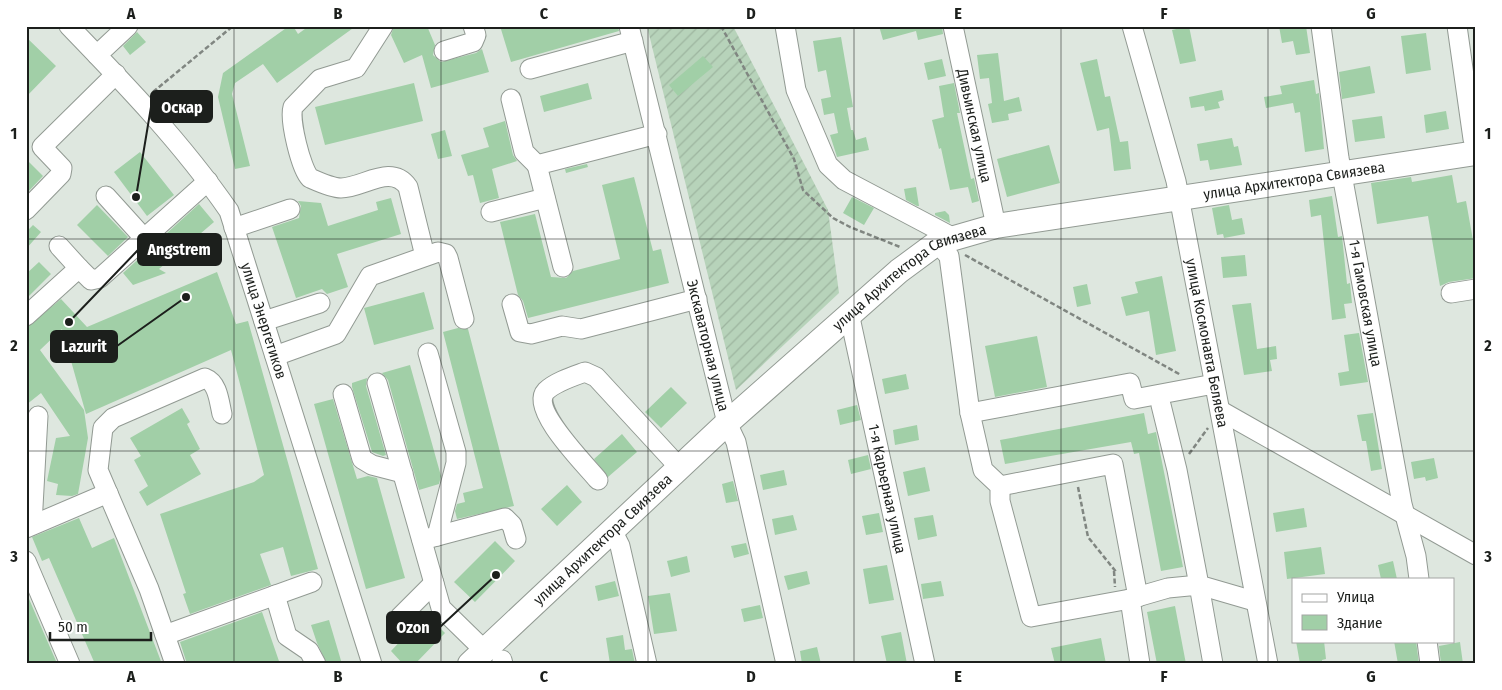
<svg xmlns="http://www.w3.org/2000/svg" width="1502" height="690" font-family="'Fira Sans Condensed',sans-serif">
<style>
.garden{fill:url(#garden-furrows)}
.building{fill:#a1cfa7}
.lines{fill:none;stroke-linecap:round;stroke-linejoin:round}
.minor-casing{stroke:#929a93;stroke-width:21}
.major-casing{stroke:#929a93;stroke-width:26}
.path{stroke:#808681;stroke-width:2.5;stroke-dasharray:5 2.5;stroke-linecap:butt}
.minor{stroke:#fff;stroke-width:19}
.major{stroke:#fff;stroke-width:24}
.grid{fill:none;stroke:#1c1f1c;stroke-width:1;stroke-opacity:0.55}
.labels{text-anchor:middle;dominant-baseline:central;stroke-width:4.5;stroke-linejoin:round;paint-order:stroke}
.street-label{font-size:15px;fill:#1c1f1c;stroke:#fff}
.leader{fill:none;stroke:#1c1f1c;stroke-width:2}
.callout-dot{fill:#1c1f1c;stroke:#fff;stroke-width:2}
.callout{fill:#1c1f1c;stroke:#1c1f1c;stroke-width:2}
.callout-label{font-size:16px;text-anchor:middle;font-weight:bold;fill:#fff}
.neatline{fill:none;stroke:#1c1f1c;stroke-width:2}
.grid-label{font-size:16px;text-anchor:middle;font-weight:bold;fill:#1c1f1c}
</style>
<defs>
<pattern id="garden-furrows" width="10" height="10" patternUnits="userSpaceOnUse" patternTransform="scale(1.25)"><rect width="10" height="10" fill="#b7d3ba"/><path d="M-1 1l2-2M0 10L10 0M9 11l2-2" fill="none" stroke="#9db59f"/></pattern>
</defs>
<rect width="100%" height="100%" fill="#dee7df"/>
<path class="garden" d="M647,26h86l95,184 11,83 -103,97z"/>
<path class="building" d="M289,26h4l5,8 11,-8h47l-79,57 -14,-19 -28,19 -3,11 18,72 -15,3 -17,-72 5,-24z
M394,26h33l8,19 -2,10 8,7 35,-9 6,-4 7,23 -58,16 -9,-33 -18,8 -13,-28z
M500,26h118l1,5 -108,31z
M879,26h63l1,8 -25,6 -2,-9 -33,9z
M1189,26l7,35 -16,3 -8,-34z
M1279,26h27l4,27 -14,2 -3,-14 -11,2z
M137,32l9,10 -16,13 -7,-9z
M1426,33l5,37 -25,4 -5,-38z
M26,37l30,29 -30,31z
M841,37l12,70 -6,1 4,22h2l3,10 10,-3 3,13 -32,7 -7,-22 8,-2 -4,-20 -10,2 -3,-16 10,-2 -5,-27 -8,2 -5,-31z
M998,53l6,48 15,-4 3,14 -14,3 1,6 -17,3 -4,-19 4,-1 -3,-25 -9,1 -3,-24z
M703,56l10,11 -35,29 -9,-11z
M942,59l4,17 -18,4 -4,-17z
M1097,59l8,38 5,-1 10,46 8,-1 3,28 -17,2 -5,-43 -12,3 -17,-68z
M1370,66l5,27 -33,6 -3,-27z
M1314,80l2,14 3,-1 5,56 -19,3 -5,-40 -5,1 -2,-10 -27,5 -2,-11 18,-3 -2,-8z
M414,83l9,38 -98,24 -10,-38z
M588,83l4,16 -48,13 -4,-16z
M954,83l6,30h-3l14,66 3,-1 5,23 -7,2 -4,-16 -18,3 -9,-42 -2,1 -7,-29 12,-3 -5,-31z
M1222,90l2,10 -6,2 2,6 -15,3 -1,-5 -13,2 -2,-11z
M1446,111l3,18 -23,4 -2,-18z
M1382,116l3,22 -30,4 -3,-22z
M505,121l8,34 4,6 -25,8 7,29 -19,5 -7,-28 -5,1 -7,-21 28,-8 -6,-19z
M445,130l7,26 -14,3 -7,-25z
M1232,138l2,9 4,-1 4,19 -32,5 -2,-10 -8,1 -3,-17z
M1049,145l11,38 -53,14 -10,-38z
M140,152l34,43 -27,21 -33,-44z
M26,159l17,17 -17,18z
M587,164l1,3 -22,6 -1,-4z
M1452,175l5,28 9,-2 10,56v21l-27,4 -9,4 -12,-70 -51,8 -6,-41 40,-6 1,5z
M634,177l19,74 8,-2 8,34 -141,35 -5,-17 -5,-6 -18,-73 35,-8 16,63 15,1 7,-7 47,-12 -18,-74z
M916,187l3,19h-2l-11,-6 -2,-11z
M1332,196l6,41 4,-1 5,48 3,-1 2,20 -8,1 2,14 -14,2 -11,-105 -10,2 -2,-17z
M852,197l22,11 -10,17 -21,-12z
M391,198l10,36 -64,20 11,33 -21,7 -5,-5 -26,9 -24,-71 27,-9 2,-12 -3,-5 23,2 7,23 50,-16 -2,-8z
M199,204l15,18 -55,47 7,4 -33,12 -10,-12z
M97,205l31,32 -20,19 -31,-31z
M1229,205l3,15 10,-2 3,16 -21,4 -1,-4 -6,1 -5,-27z
M945,211l4,4 1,8 -15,-8v-2z
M33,225l8,7 -15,17v-17z
M1245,255l2,21 -24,2 -2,-21z
M39,262l12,12 -25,25v-25z
M217,272l19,52 12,-3 70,248 -27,7 -8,-29 -23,7 11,31 -81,29 -7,-20 3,-1 -26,-79 94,-32 10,-7 -33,-125 -145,64 -24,-85 -22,21 44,60 4,28 -10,56 -6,2 -16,-1 2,-11 -11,-3 9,-43 14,-2 -29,-43 -15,12v-77l35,-29 26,28z
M1162,276l14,75 -20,4 -7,-44 -23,5 -5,-19 17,-4 -3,-11z
M1087,284l4,20 -14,3 -4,-20z
M424,292l10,37 -60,16 -10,-37z
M1251,303l6,46 19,-3 1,13 -7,1 2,11 -28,4 -12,-70z
M458,328l10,1 46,177 -57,13 -2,-8 2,-7 8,-2 -2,-9 20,-5 -40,-156z
M1359,333l9,49 -28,4 -2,-13 11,-2 -5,-36z
M1037,336l10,51 -52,10 -10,-51z
M410,365l31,111 -2,8 -20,6 -31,-110 -6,-7z
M906,374l3,15 -24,5 -3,-15z
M367,378l-1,8 20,69 -3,1 -11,-4 -20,-65v-4z
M671,387l16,16 -26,25 -16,-16z
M333,399l24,80 11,-3 9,2 28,100 -39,11 -52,-185z
M857,405l4,15 -21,5 -3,-15z
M182,408l8,14 -3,2 13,25 -10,6 11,19 -54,32 -8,-14 9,-6 -14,-26 7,-4 -11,-18z
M1144,413l4,21 8,-2 27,135 -22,4 -22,-118 -5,1 -3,-12 -126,22 -5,-24z
M1373,413l9,56 -11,2 -5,-30h-4l-5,-26z
M917,425l2,15 -24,5 -2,-15z
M622,434l15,18 -29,25 -14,-18z
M868,455l3,14 -20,5 -3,-14z
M1434,458l4,20 -12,3 -1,-4 -11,2 -3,-17z
M925,467l5,24 -22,5 -5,-24z
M784,470l3,15 -24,5 -3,-15z
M733,481l5,20 -12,2 -4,-19z
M567,485l15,17 -25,24 -16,-17z
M1304,508l3,19 -31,5 -3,-19z
M879,513l4,19 -17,3 -4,-19z
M793,515l4,15 -22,5 -3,-16z
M933,515l4,21 -19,4 -4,-22z
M79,518l13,30 22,-10 48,126h-67l-46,-106 -7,3 -10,-24z
M495,541l20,20 -40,41 -21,-20z
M746,543l3,11 -15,4 -3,-12z
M1321,547l4,27 -38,5 -3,-27z
M687,556l3,16 -19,5 -4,-16z
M1393,561l4,18h-16l-3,-14z
M887,565l7,35 -25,4 -6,-35z
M807,571l3,13 -22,6 -4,-14z
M615,581l4,15 -21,5 -3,-15z
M941,581l3,15 -21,3 -2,-15z
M26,592l30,69 -6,3h-24z
M670,593l7,38 -23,3 -6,-38z
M760,605l3,13 -19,4 -3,-13z
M1175,606l11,58h-29l-10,-52z
M262,612l18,52h-93l-7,-22z
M426,614l19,19 -30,31h-12l-12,-13z
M329,620l13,44h-15l-10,-21 -6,-18z
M901,632l6,32h-20l-6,-28z
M623,635l2,15 7,-1 3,15h-25l-4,-26z
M1101,638l5,26h-51l-4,-16z
M1296,641h28l2,18 -4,1v4h-22z
M1394,641h22l3,23h-21z
M1460,642l3,22h-22l-2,-18z
M817,647l4,17h-19l-2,-13z"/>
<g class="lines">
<defs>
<g id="minor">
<path id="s1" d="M69,26c57,59 113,117 160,185l143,453"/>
<path d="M383,26l-27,42 -36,11 -27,28c-4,13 8,62 17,71 9,4 22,10 31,10 22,0 50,-25 67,-1l17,69"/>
<path id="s2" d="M629,26l98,397 9,19 50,222"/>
<path d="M785,26l11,64 32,75 16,15 108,57"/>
<path id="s3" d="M953,26l43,200"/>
<path id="s4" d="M1132,26l44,155 92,483"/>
<path id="s5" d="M1321,26l18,132 63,346 14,52 3,23"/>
<path d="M1457,26l16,113 3,5"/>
<path d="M444,51l29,-9 3,-7 -3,-9"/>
<path d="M97,55l31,-29"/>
<path d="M530,69l103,-28"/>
<path d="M511,99l13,53 13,13"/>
<path d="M106,196l38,42"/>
<path d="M26,210l35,-36 1,-6 -20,-21 74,-73"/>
<path d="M491,212l54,-14"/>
<path d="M234,228l56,-19"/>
<path d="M937,243l12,13 21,157 13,57 17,16v15l31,116 99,-18 38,-11 31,-3 14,79"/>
<path d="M59,246l20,22"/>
<path d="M563,267l-26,-102 120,-31"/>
<path d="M1451,293l25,-4"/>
<path d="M512,304l8,28 11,2 31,-8 19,3 116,-30"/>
<path id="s6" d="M849,313l76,351"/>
<path d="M26,316l53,-48 12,12 9,-2 108,-97"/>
<path d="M264,321l56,-18"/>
<path d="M275,356l61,-22 34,-58 68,-24 8,2 2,4 16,61"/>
<path d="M377,383l64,225 43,42"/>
<path d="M343,394l19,65 10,6 31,8"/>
<path d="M1161,405l16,65 22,115 55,16"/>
<path d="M1221,411l255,144"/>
<path d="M970,413l160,-30 4,16 80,-15"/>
<path d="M598,480c-11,-14 -69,-71 -52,-89 9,-9 28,-15 39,-19l11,5 83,90"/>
<path d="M1000,486l113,-22 25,133"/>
<path d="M32,525l6,-109"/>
<path d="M26,528l82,-35"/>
<path d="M612,530l8,16 27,118"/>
<path d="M437,536l68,-18 7,7 4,14"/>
<path d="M422,540l15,-4 19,-73v-11l-28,-99"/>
<path d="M26,561l44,103"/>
<path d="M275,595l12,41 22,15 7,13"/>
<path d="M1130,599l10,65"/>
<path d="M400,617l34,-34"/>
<path d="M165,635l147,-53"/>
<path d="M1427,641l3,23"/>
<path d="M502,660l1,4"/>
<path d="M175,664l-26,-75 -51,-119 5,-42 10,-10 92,-40c13,5 14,23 17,36"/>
</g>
<g id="major">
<path id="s7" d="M470,664l257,-241 172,-152 38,-28 59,-17 480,-73"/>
</g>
</defs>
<use href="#minor" class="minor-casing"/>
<use href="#major" class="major-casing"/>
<path class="path" d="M721,26l73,133 9,31 30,28 17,9 50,20
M153,92l80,-66
M965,255l216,120
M1189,454l19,-26
M1078,487l10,50 29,36
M1114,571l1,16"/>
<use href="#minor" class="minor"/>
<use href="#major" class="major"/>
</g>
<path class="grid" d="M234,26v638M441,26v638M648,26v638M854,26v638M1061,26v638M1268,26v638M26,239h1450M26,451h1450"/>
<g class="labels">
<g class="street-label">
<text stroke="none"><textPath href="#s3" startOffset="102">Дивьинская улица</textPath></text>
<text stroke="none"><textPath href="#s7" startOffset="992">улица Архитектора Свиязева</textPath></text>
<text stroke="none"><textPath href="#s7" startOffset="588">улица Архитектора Свиязева</textPath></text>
<text stroke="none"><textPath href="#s5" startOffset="281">1-я Гамовская улица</textPath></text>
<text stroke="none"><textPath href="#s1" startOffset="360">улица Энергетиков</textPath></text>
<text stroke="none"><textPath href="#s4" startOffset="326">улица Космонавта Беляева</textPath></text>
<text stroke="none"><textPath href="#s2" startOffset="329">Экскаваторная улица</textPath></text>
<text stroke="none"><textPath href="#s6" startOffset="180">1-я Карьерная улица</textPath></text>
<text stroke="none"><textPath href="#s7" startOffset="182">улица Архитектора Свиязева</textPath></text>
</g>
</g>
<path class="leader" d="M136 197L151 107M69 322L138 250M186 297L117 346M496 575L440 627"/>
<g class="callout-dot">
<circle cx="136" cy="197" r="5"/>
<circle cx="69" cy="322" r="5"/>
<circle cx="186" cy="297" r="5"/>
<circle cx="496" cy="575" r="5"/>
</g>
<g class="callout">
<rect x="151" y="91" width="61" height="31" rx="5"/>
<rect x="138" y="234" width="83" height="31" rx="5"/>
<rect x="51" y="331" width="66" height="31" rx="5"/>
<rect x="387" y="612" width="53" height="31" rx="5"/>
</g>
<g class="callout-label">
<text x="182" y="113">Оскар</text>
<text x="179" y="255">Angstrem</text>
<text x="84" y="352">Lazurit</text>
<text x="413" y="633">Ozon</text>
</g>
<rect width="1502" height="690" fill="none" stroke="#ffffff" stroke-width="55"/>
<rect x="1292" y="578" width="162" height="65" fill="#ffffff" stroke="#a4a5a4"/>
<rect x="1302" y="594" width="25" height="8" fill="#ffffff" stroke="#a4a5a4"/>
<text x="1337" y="602" font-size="15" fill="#1c1f1c">Улица</text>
<rect x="1302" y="615" width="25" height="15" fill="#a1cfa7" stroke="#a4a5a4"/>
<text x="1337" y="628" font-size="15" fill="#1c1f1c">Здание</text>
<path d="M50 632v8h101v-8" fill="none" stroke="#1c1f1c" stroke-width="2.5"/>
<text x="58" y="632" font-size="15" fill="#1c1f1c" stroke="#ffffff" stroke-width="4" paint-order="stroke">50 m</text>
<rect x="28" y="28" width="1446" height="634" class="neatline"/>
<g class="grid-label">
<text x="131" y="19">A</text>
<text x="338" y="19">B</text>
<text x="544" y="19">C</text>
<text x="751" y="19">D</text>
<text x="958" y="19">E</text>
<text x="1164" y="19">F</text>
<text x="1371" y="19">G</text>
<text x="14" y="139">1</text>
<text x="1488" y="139">1</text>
<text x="14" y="351">2</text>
<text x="1488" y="351">2</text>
<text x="14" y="562">3</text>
<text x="1488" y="562">3</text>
<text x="131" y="682">A</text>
<text x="338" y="682">B</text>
<text x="544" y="682">C</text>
<text x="751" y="682">D</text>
<text x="958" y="682">E</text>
<text x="1164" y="682">F</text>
<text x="1371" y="682">G</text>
</g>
</svg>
